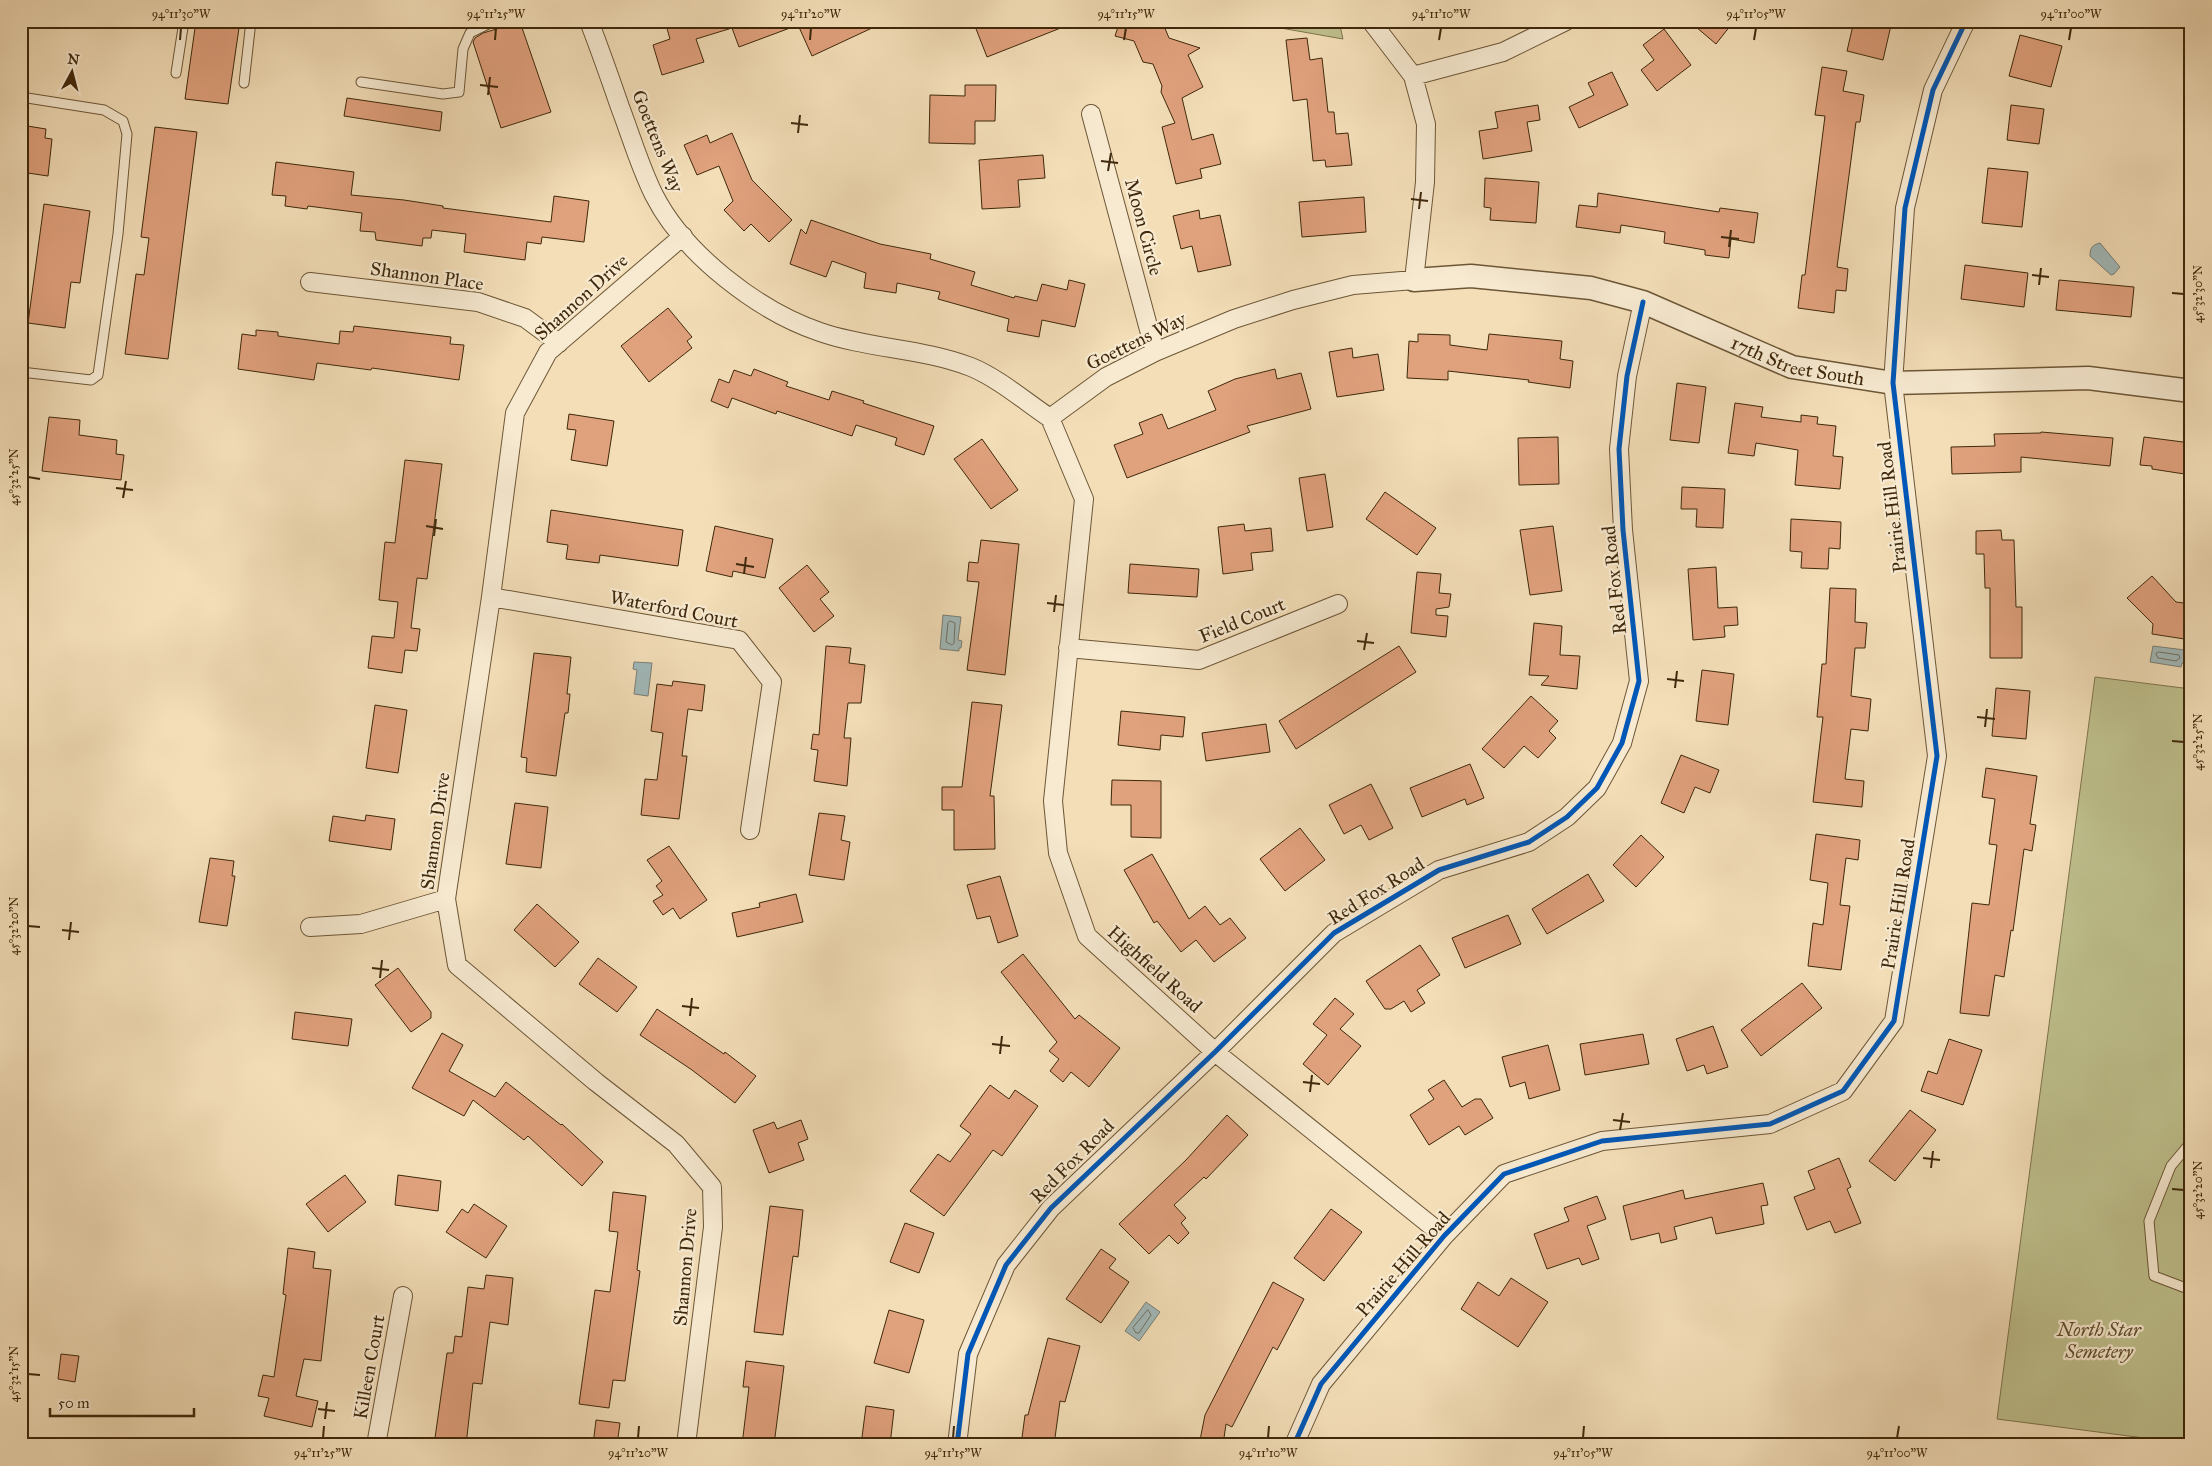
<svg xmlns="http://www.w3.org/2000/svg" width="2212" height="1466" font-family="'IM FELL Great Primer',serif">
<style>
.green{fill:#bec08d;stroke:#7e744c}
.water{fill:#a1b9ba;stroke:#7a7f74}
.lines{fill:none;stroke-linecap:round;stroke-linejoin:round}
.shore{stroke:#707062;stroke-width:1}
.building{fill:#e0a17d;stroke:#3f280b}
.service-casing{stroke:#6c5636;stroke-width:11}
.minor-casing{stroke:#6c5636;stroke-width:20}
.tertiary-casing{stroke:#6c5636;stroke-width:25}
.service{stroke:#f7ead1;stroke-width:9}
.minor{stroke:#f7ead1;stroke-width:18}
.tertiary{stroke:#f7ead1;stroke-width:22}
.cycleway-casing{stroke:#f7ead1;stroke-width:8}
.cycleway{stroke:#0057b8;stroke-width:5}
.ticks{fill:none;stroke:#3f280b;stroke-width:2}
.labels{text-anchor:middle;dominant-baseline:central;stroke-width:4.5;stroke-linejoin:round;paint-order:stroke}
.street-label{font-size:19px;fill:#3f280b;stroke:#f7ead1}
.park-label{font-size:19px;font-style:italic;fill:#5f4e2c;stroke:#f7ead1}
.neatline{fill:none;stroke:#3f280b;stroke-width:2}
.ticks-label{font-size:12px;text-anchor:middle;fill:#3f280b}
</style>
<rect width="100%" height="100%" fill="#f3deb8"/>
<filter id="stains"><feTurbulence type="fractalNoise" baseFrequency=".004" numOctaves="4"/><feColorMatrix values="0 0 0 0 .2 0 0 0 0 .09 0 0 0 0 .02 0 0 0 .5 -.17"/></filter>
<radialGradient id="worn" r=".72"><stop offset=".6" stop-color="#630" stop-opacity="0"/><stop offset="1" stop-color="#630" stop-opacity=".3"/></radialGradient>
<path class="green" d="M1241,21h98l4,18z
M2095,677l96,12v755l-194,-25z"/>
<path class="water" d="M2100,243l20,24 -6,7 -3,1 -21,-19c0,-8 2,-11 10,-13z
M943,615l18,2 -3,23 4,1 -1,7h-2v3l-19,-2z
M2153,646l32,4v5h3l-1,9 -5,-1 -1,4 -31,-5z
M634,662l18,1 -4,33 -14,-2 3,-24 -4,-1z
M1146,1302l14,10 -21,29 -14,-10z"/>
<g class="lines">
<path class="shore" d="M950,621l5,2 -1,20 -2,2 -6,-3 2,-19z
M2159,652l20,3 1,3 -4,3 -18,-3 -2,-4z
M1148,1310l3,5 -12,18h-3l-3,-5z"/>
</g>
<path class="building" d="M196,21h44l-12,83 -43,-5z
M677,21h210l-75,35 -14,-31 -59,22 -7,-19 -36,11 8,23 -42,13 -9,-30 17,-6 -4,-14z
M973,21h103v1l-89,35z
M1120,21h27l17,5 5,12 31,10 -12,7 15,32 -21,11 10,42 21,-6 8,30 -21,5 2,9 -26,6 -14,-57 13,-4 -14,-31 1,-6 -9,-22 -10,-2 -9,-21 -19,-5z
M1689,21h45l-18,23z
M1854,21h38l-9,39 -36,-9z
M520,22l31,90 -50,16 -28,-86 2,-4 8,-5z
M1664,29l27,36 -34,26 -16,-21 13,-10 -11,-15z
M2020,35l42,11 -11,41 -42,-11z
M1307,38l3,22 12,-2 6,54h6l2,22 12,-1 4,32 -26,2 -1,-7 -12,1 -6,-62 -14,2 -7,-61z
M1822,67l25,4 -4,20 21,4 -4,27h-4l-19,145 11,2 -2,22 -10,-1 -2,23 -36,-5 4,-33h3l20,-159 -10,-1z
M1612,72l16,33 -49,23 -10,-21 25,-12 -6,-12z
M965,85h31l-1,36h-20v23l-46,-1 1,-48 35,1z
M347,98l95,14 -2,19 -96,-15z
M1538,105l2,15 -13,2 5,29 -49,8 -4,-28 19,-3 -3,-16z
M2011,105l33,4 -5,35 -32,-4z
M21,125l25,4 -1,9 7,1 -4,37 -27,-4z
M155,127l42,5 -29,227 -43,-5 11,-80 8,1 5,-37 -8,-1z
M732,133l20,47 40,40 -23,22 -18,-18 -7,7 -20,-21 9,-9 -14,-35 -22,9 -13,-30 23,-10 3,8z
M1043,155l2,23 -27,2 2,27 -38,2 -3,-49z
M276,162l78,10 -3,23 53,5 39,6v2l108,14 3,-26 35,5 -5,41 -42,-5 -1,7 -14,-2 -2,18 -61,-8 2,-18 -34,-4 -1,8h-8l-1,8 -46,-6 -1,-8 -15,-1 2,-18 -54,-7 -1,3 -22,-3 1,-10 -14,-1z
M1988,168l40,4 -6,55 -40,-4z
M1485,178l54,4 -3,41 -46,-3 1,-12 -7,-1z
M1598,193l121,19 1,-4 38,5 -4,30 -23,-4 -2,19 -24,-3v-5l-41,-7 1,-11 -44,-7 -1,8 -44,-6 3,-22 18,2z
M1364,197l2,35 -64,5 -3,-35z
M44,204l46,7 -10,72 -9,-1 -6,46 -37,-5z
M1199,210l1,9 20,-4 11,50 -33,7 -6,-26 -11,3 -8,-33z
M811,220l69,24 51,10 -1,5 45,13 -4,13 43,13 1,-2 22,5 5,-17 25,6 2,-10 16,4 -10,43 -33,-7 -3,17 -32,-6 2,-12 -71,-20 2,-7 -43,-9 -1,10 -32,-5 2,-15 -34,-12 -6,16 -36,-13 11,-35 5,5z
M1965,265l63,8 -4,34 -63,-8z
M2059,280l75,7 -3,30 -75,-7z
M668,308l24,29 -5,4 5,7 -43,34 -28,-36z
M354,326l97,11 -1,7 14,1 -5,35 -87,-12 -1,2 -54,-7 -3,17 -76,-11 4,-35 14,2v-6l22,2v4l61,8 1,-13 13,1z
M1418,334l32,1v10l37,5 2,-16 73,7 -2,18 13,2 -3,27 -42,-6 1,-2 -81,-9v9l-41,-2 2,-37 9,1z
M1352,348l1,10 25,-4 6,36 -47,7 -8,-45z
M754,369l34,13 -2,4 43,14 3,-9 32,10 -1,2 71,23 -10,29 -29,-10 2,-7 -41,-13 -4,11 -75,-25 -1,3 -44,-16 -4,10 -17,-7 8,-22 10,4 5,-13 17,6z
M1275,369l2,10 24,-6 10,36 -64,17 3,6 -123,46 -13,-33 29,-11 -4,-11 23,-9 6,15 48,-19 -8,-19 27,-12z
M1677,383l29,4 -7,56 -29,-3z
M1735,403l28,4 -2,10 40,5v-7l17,2 -1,7 19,2 -3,30 10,1 -3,32 -45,-4 3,-35 -42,-7 -2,13 -26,-3z
M569,414l45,7 -7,45 -36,-6 5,-30 -9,-1z
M49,417l31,3 -1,15 38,5 -1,14 8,1 -3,25 -79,-9z
M2041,432l72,6 -3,28 -89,-9v15l-69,2 -1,-27 44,-1 -1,-12 47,-1z
M1558,437l1,47 -40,1 -1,-47z
M2144,437l47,6v32l-39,-6v-3l-12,-1z
M982,439l36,51 -27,19 -37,-50z
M405,460l37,4 -15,115 -10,-1 -6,50 9,1 -3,22 -12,-1 -3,23 -34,-5 4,-32 22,2 4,-36 -19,-2 6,-58 10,1z
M1325,474l8,53 -26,4 -8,-53z
M1682,487l43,2 -2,39 -27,-1 1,-18h-16z
M1385,492l51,36 -19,27 -51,-36z
M551,510l132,20 -5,36 -78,-11 -1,8 -33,-4 2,-14 -21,-3z
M1791,519l50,3 -1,27 -11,-1 -1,21 -27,-1 1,-16 -12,-1z
M1244,524l1,7 26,-3 2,23 -22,2 2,17 -30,4 -5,-47z
M715,526l58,13 -8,39 -32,-7 -1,6 -26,-6z
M1553,526l9,65 -32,4 -10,-65z
M2001,530l1,10h12l2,67h6v51h-32v-70h-5l-1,-34h-8v-23z
M981,540l38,4 -14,131 -38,-5 12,-88 -12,-1 2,-19 9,1z
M1130,564l69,5 -2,28 -69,-4z
M807,565l22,27 -9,7 14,17 -20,16 -35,-44z
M1716,567l2,41 19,-1 1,18 -14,1 1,11 -32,3 -5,-71z
M1417,572l24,2 -2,19 12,1 -2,13 -13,2v6l12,1 -2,21 -35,-4z
M2152,576l24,26 15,2v36l-39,-6 1,-10 -26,-26z
M1830,588l26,1 -1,33 12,1 -2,25h-10l-4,48 20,3 -3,32 -17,-2 -6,50 19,2 -2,26 -49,-5 10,-85h-6l5,-53h4z
M1534,623l28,3 -2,29 20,1 -3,33 -36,-4 8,-9 -20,-1z
M826,646l25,2 -2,15 16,2 -4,38h-13l-4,35h7l-4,48 -33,-5 4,-31 -7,-1 2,-15 6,1z
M1399,646l17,26 -120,77 -17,-28z
M534,653l37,4 -4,37h3l-2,19h-3l-9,63 -30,-4 1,-14 -6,-1z
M1702,670l32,4 -6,51 -32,-4z
M673,681l32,4 -3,26 -14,-2 -6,47h5l-8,63 -38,-4 4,-36 12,1 6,-47 -12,-2 6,-47 15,2z
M1996,688l34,3 -4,48 -34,-3z
M1531,696l27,25 -9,10 7,7 -18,20 -14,-12 -20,22 -22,-19z
M972,702l30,3 -12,91h4l1,53 -41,1v-40h-12v-23h20z
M375,705l32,5 -9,63 -32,-5z
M1121,711l64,6 -2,20 -22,-2 -1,15 -42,-5z
M1266,724l4,28 -64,9 -4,-28z
M1681,755l38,15 -9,23 -15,-6 -11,26 -23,-10z
M1470,764l14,34 -17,7 -2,-6 -43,18 -12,-29z
M1986,768l51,8 -7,48 6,1 -4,26 -8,-2 -11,82 -2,-1 -7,47 -9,-2 -6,41 -29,-3 12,-110 17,2 8,-60 -8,-1 6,-45 -13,-2z
M1112,780l49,1v57l-30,-1v-32h-20z
M1371,784l22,44 -24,12 -8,-15 -17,9 -15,-29z
M515,803l33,4 -7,61 -35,-4z
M819,813l26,3 -4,24 9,2 -6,38 -35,-5z
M366,815l29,4 -4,31 -62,-9 4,-25 32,5z
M1300,828l25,32 -40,31 -25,-32z
M1816,834l44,6 -2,20 -12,-2 -6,47 10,1 -9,64 -33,-4 5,-43 10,2 5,-42 -18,-3z
M1641,835l23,22 -28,30 -23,-22z
M669,846l38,54 -27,19 -7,-11 -10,7 -10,-14 10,-6 -7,-9 6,-5 -15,-21z
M1152,854l37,65 16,-13 15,19 10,-7 16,20 -32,24 -18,-22 -15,12 -24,-31 -3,2 -30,-53z
M210,858l24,3 -2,15h3l-8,50 -28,-4z
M1588,874l16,27 -57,33 -15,-25z
M1000,876l18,60 -20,7 -8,-27 -13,3 -10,-34z
M796,894l7,28 -66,15 -5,-24 28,-6 -1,-4z
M537,904l42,38 -24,25 -41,-37z
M1508,915l13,29 -56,24 -13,-30z
M1420,945l20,30 -23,15 8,13 -14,9 -7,-11 -13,8h-6l-19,-28z
M1023,954l52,65 4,-4 41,33 -31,39 -18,-15 -8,10 -13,-11 9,-12 -10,-8 8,-9 -56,-70z
M598,958l39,29 -20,25 -38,-28z
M398,968l33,44v6l-20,14 -36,-47z
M1802,983l20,25 -61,48 -20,-26z
M1335,998l19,16 -14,15 21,17 -33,39 -25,-21 24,-29 -14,-11z
M657,1009l67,45 1,-2 31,24 -21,27 -43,-33 -52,-35z
M295,1012l57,7 -4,27 -56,-7z
M1713,1026l15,41 -21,7 -3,-9 -17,6 -11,-32z
M442,1033l21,12 -14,26 46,26 11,-15 55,43 1,-1 41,38 -21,24 -54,-50 -4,4 -51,-40 -9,16 -52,-28z
M1643,1034l6,30 -64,11 -5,-31z
M1949,1039l33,11 -19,55 -42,-14 7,-20 9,3z
M1548,1045l12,45 -31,9 -4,-17 -15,5 -8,-30z
M1444,1080l18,27 13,-8h6l12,19 -28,17 -6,-9 -30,19 -19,-30 24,-16 -6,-9z
M990,1085l19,14 6,-9 23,16 -36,50 -9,-6 -49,66 -34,-25 28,-37 12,8 21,-28 -11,-8z
M1910,1110l26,20 -41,51 -26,-20z
M1227,1115l21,20 -42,44 -2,-2 -30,28 12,13 -5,5 8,10 -11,11 -9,-9 -20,19 -30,-30 67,-64z
M801,1120l7,19 -10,4 6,17 -35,13 -16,-43 21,-8 3,7z
M1839,1158l12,29 -4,2 14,34 -26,10 -5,-12 -23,9 -13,-33 21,-8 -7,-18z
M345,1175l21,27 -38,30 -22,-28z
M398,1175l43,6 -3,30 -43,-6z
M1763,1183l5,22 -7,1 3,18 -48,10 -4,-17 -38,10 3,12 -16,4 -2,-10 -28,7 -8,-34 60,-16 2,9z
M613,1192l33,4 -9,74 3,1 -15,110 -12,-1 -4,28 -30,-4 16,-114 15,2 8,-60 -9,-1z
M1597,1196l9,23 -19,7 12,33 -17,6 -3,-7 -32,11 -13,-35 35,-13 -5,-13z
M474,1204l33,22 -21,32 -40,-26 16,-23 6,4z
M770,1206l33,4 -5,47 -5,-1 -10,79 -29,-3z
M1331,1209l31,23 -38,49 -30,-23z
M905,1223l29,10 -15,40 -29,-11z
M288,1248l27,4 -2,16 18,2 -10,91 -17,-2 -8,37 22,5 -6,26 -48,-11 5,-18 -11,-2 5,-21 11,2 12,-82 -3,-1z
M1101,1249l15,10 -7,9 20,14 -28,41 -35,-24z
M486,1275l27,3 -5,47 -18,-3 -8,62 -9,-1 -7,62h-32l13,-92h6l2,-17 7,1 6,-50 16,2z
M1511,1278l37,24 -30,45 -57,-38 17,-27 21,14z
M1273,1282l31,17 -27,51 -4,-3 -41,80 -6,-3 -3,21h-24l6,-30z
M889,1310l35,10 -15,53 -35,-10z
M1048,1338l32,8 -15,56 -5,-1 -6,44h-33l4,-30h3z
M61,1354l18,2 -4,26 -17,-3z
M746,1361l38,5 -10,79h-32l7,-58h-6z
M866,1406l28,4 -4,35h-29z
M596,1420l24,3 -3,22h-24z"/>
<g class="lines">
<defs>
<path id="service" d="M176,73l8,-52
M361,82l82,12 16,-2 4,-43 7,-16 24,-12
M244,83l7,-62
M21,97l83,13 19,11 4,13 -9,100 -20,141 -7,5 -70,-8
M2191,1142l-20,24 -22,55 5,55 37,14"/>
<path id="minor" d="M589,21c11,29 21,57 31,86 11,29 20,60 34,88 30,59 104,116 166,137 49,17 102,16 151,35 27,11 55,35 79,51
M1413,76l90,-24 63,-31
M1091,114l64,238
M683,236l-135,116 -33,61 -24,184 -45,302 11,66 139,117 80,62 36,43 1,40 -27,218
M310,282l168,20 47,16 34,25
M1050,418l34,81 -31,302 5,52 29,83 128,116 229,184
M1050,418l56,-41 49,-25 79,-33 59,-19 60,-15 61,-5 11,-98 1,-58 -13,-48 -42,-55
M491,597l248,43 33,42 -22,148
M1068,648l131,12 139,-56
M310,927l51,-3 85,-25
M376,1445l27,-149
M957,1445l11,-91 38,-89 45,-57 164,-156 119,-119 105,-63 90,-28 38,-25 30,-29 25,-45 17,-62 -16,-151 -4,-81 8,-73 16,-74
M1294,1445l27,-61 123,-148 60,-62 98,-33 168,-17 73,-33 51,-70 43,-265 -44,-373 12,-175 28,-118 33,-69"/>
<g id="tertiary">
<path id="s1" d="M1414,280l57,-4 120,12 52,14 149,65 101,16 195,-5 103,13"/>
</g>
</defs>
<use href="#service" class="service-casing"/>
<use href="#minor" class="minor-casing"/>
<use href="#tertiary" class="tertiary-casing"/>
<use href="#service" class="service"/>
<use href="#minor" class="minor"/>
<use href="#tertiary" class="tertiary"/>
<defs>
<path id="cycleway" d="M957,1445l11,-91 38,-89 45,-57 164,-156 119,-119 105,-63 90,-28 38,-25 30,-29 25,-45 17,-62 -16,-151 -4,-81 8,-73 16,-74
M1294,1445l27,-61 123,-148 60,-62 98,-33 168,-17 73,-33 51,-70 43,-265 -44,-373 12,-175 28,-118 33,-69"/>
</defs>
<use href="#cycleway" class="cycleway-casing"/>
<use href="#cycleway" class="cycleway"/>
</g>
<path class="ticks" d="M180,40l1,-12M495,40l1,-12M810,40l1,-12M1124,40l2,-12M1439,40l2,-12M1754,40l2,-12M2069,40l2,-12M480,85l18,2M488,95l2,-18M791,123l17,2M798,133l2,-18M1101,161l17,2M1108,171l3,-18M1411,199l17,2M1419,209l2,-17M1721,237l18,2M1729,247l2,-17M2032,275l17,2M2039,285l2,-17M2172,293l12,1M28,477l12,2M116,488l17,2M123,498l3,-17M426,526l17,3M434,536l2,-17M736,564l18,3M744,574l2,-17M1047,603l17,2M1054,612l2,-17M1357,641l17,2M1364,650l3,-17M1667,679l17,2M1675,688l2,-17M1977,717l18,2M1985,727l2,-18M2172,741l12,1M28,926l12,1M62,930l17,2M69,940l2,-18M372,968l17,2M380,978l2,-18M682,1006l17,2M690,1016l2,-18M992,1044l18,2M1000,1054l2,-18M1303,1082l17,2M1310,1092l2,-17M1613,1120l17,2M1620,1130l3,-17M1923,1158l17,2M1931,1168l2,-17M2172,1189l12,1M28,1374l12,1M318,1409l17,2M325,1419l2,-17M323,1438l1,-12M638,1438l1,-12M953,1438l1,-12M1268,1438l1,-12M1583,1438l1,-12M1897,1438l2,-12"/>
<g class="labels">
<g class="street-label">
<text transform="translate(658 141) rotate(68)">Goettens Way</text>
<text transform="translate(1144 227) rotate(75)">Moon Circle</text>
<text transform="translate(427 276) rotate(8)">Shannon Place</text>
<text transform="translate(581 297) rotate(-42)">Shannon Drive</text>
<text transform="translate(1136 341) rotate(-26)">Goettens Way</text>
<text stroke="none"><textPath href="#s1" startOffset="398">17th Street South</textPath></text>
<text transform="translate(1892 507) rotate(-97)">Prairie Hill Road</text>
<text transform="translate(1614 580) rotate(-96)">Red Fox Road</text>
<text transform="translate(674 609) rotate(11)">Waterford Court</text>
<text transform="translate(1242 620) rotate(-22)">Field Court</text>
<text transform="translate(435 831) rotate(-82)">Shannon Drive</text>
<text transform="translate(1376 891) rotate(-32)">Red Fox Road</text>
<text transform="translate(1898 904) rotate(-81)">Prairie Hill Road</text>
<text transform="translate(1155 969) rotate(42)">Highfield Road</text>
<text transform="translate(1072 1161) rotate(-45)">Red Fox Road</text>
<text transform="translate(1403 1264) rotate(-49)">Prairie Hill Road</text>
<text transform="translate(685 1267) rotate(-85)">Shannon Drive</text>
<text transform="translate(369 1367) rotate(-80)">Killeen Court</text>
</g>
<g class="park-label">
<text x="2099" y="1329">North Star<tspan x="2099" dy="22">Semetery</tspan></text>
</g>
</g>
<rect width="2212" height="1466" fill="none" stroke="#f3deb8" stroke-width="55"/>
<g transform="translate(72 72) rotate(7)" stroke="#f7ead1" stroke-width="4" paint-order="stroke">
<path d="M0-4L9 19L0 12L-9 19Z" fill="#3f280b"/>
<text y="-8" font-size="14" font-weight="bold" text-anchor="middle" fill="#3f280b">N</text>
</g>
<path d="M50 1408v8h144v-8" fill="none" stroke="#3f280b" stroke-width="2.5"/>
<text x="58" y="1408" font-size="15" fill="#3f280b" stroke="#f7ead1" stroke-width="4" paint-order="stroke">50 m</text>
<rect x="28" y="28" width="2156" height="1410" class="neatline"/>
<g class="ticks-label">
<text x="181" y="18">94°11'30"W</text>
<text x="496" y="18">94°11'25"W</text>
<text x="811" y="18">94°11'20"W</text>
<text x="1126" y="18">94°11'15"W</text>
<text x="1441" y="18">94°11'10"W</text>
<text x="1756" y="18">94°11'05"W</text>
<text x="2071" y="18">94°11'00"W</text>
<text transform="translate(2198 294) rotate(-90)" y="4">45°32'30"N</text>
<text transform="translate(14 477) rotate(-90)" y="4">45°32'25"N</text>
<text transform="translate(2198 742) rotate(-90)" y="4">45°32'25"N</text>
<text transform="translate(14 926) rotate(-90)" y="4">45°32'20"N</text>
<text transform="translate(2198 1190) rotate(-90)" y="4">45°32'20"N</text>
<text transform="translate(14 1374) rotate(-90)" y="4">45°32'15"N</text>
<text x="323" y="1457">94°11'25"W</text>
<text x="638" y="1457">94°11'20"W</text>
<text x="953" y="1457">94°11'15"W</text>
<text x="1268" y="1457">94°11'10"W</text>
<text x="1583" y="1457">94°11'05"W</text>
<text x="1897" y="1457">94°11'00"W</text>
</g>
<rect width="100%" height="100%" filter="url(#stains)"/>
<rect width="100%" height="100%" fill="url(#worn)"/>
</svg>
